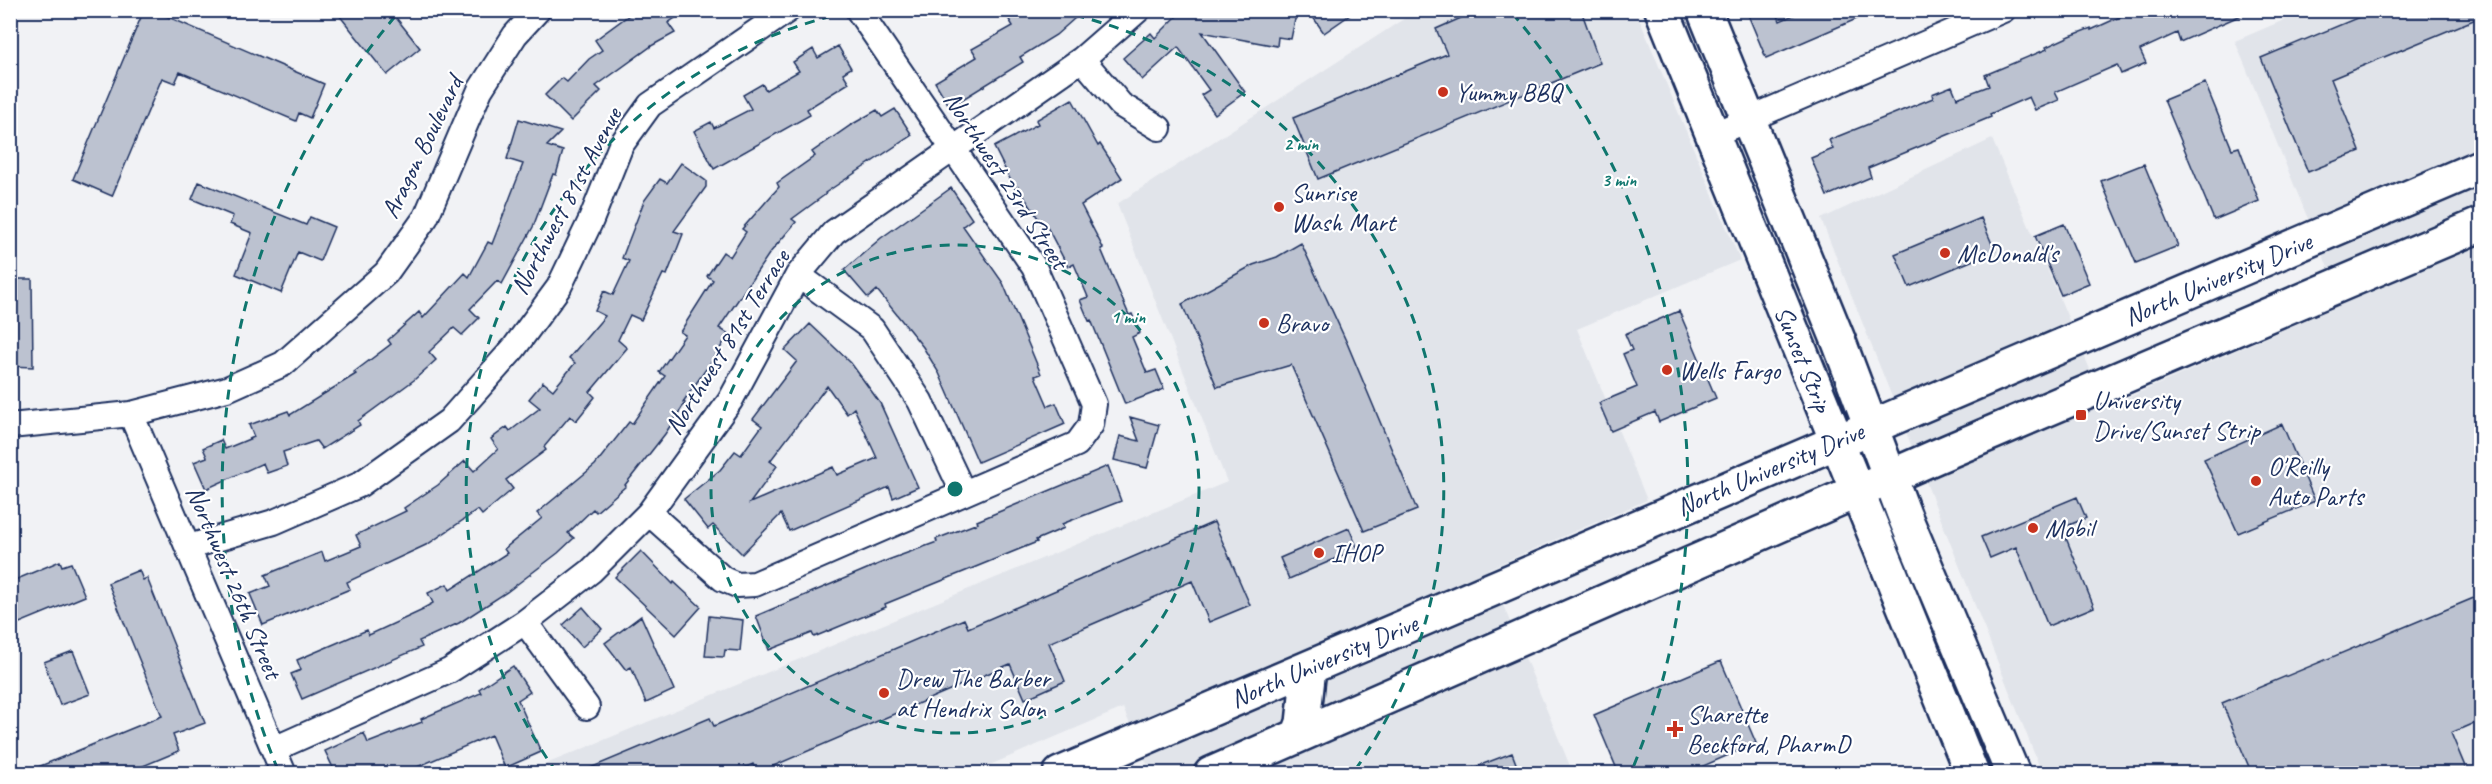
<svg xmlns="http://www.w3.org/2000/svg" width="2492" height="784" font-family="Caveat,sans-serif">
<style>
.built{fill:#e1e4ea}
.building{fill:#bcc2d0;stroke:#1b2f5e;stroke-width:1.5;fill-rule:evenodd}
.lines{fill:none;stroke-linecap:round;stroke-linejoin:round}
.street-casing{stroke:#1b2f5e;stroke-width:28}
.secondary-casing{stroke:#1b2f5e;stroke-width:38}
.primary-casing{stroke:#1b2f5e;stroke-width:38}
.street{stroke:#fff;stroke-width:24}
.secondary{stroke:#fff;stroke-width:33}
.primary{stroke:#fff;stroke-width:33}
.ring{fill:none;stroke:#0f766e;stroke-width:3;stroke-dasharray:10 8}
.poi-dot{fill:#c8321e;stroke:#fff;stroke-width:2}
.labels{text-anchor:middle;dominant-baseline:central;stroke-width:4.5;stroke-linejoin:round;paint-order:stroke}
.poi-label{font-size:26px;fill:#1b2f5e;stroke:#fff;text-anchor:start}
.street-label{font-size:26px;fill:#1b2f5e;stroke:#fff}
.centre{fill:#0f766e;stroke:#fff;stroke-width:3}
.ring-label{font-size:18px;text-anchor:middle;font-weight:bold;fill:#0f766e;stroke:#fff;stroke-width:4.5;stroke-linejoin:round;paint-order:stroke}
</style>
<rect width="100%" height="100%" fill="#f1f2f5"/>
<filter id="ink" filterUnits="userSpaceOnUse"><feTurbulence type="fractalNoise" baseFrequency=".0167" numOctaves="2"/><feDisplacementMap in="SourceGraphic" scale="12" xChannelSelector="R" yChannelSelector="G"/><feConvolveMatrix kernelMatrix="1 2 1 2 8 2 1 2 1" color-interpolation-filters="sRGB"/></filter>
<g filter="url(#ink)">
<path class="built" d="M1416,11h220l104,249 -163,69 70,171 -159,69 85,204h-422l-28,-65 -152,65 -449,1 705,-292 -110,-278z
M2305,11h176v762h-439l-221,-554 171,-80 114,268 237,-103 -108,-263z"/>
<path class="building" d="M144,10h8l172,74 -14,34 -11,-5 -3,8 -116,-49 -5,11 -13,-5 -50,118 -39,-17z
M335,10h55l30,38 -33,27z
M636,10h51l-19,13 7,10 -22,12 -57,41 5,5 -30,30 -26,-26 17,-17 5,4 22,-23 13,-9 -7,-10z
M1020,10h64l-28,25 -36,22 3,5 -73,45 -15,-25 42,-25 -5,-8 41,-23 -5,-8z
M1183,10h114l-6,29 -13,-2 -1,9 -75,-14 43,60 -30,22 -14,-19 8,-5 -31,-43 -36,33 -19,-22 28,-25 4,5z
M1308,10h49l-33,23z
M1479,10h102l19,53 -282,116 -25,-61 154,-64 -11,-25z
M1746,10h30l4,11 25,-11 70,1 -109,47z
M2135,10h118l-73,32 -3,-9 -37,17 6,13 -25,11 -4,-9 -62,27 4,8 -24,10 -6,-13 -39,17 1,3 -123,51 3,9 -44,19 -16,-38 22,-9 -4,-9 104,-42 -1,-4 20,-8 5,12 32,-12 -4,-11 62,-26 -1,-2 24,-11 21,-8v2z
M2376,10h105v7l-150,62 29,72 -52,21 -47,-114z
M838,46l13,22 -8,5 6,10 -42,26 3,6 -96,54 -20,-38 17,-9 3,6 37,-19 -8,-14 19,-11 4,6 33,-19 -6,-9 20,-13 5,9z
M2205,83l27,66 7,-2 20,54 -45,19 -50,-120z
M1072,99l26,47 2,-2 22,34 -41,27 22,43 -2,1 28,66 3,-1 8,19 -8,4 15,36 9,-3 8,19 -39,15 -34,-84 -2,1 -9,-21 8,-3 -14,-33 -6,3 -21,-40 -2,2 -27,-42 -3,2 -21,-42 44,-23 -2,-4z
M895,109l17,26 -87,58 1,1 -34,25 4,3 -27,32 -50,74 10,6 -13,21 -33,47 2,1 -20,31 -40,51 1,1 -30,26 -3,-3 -25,24 6,5 -16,15 -51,39 -48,31 -40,18 3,6 -120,52 -11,-25 10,-4 -4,-10 70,-30 2,5 54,-25 -1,-1 11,-6 -5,-10 19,-9 3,6 57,-37 -3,-4 38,-31 -5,-5 58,-48 34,-43 3,2 33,-48 -6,-4 26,-37 -5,-3 33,-52 -6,-4 16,-24 7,5 16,-25 -4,-3 37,-42 -2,-4 38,-27 -3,-4 39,-27 26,-15 5,7z
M519,119l42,13 -14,14 16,5 -7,24 -3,-1 -20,53 -31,57 -5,-3 -27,28 9,9 -17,17 -8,-7 -25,24 7,8 -22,20 -56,41 2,4 -38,24 -6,-8 -33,11 4,14 -20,7 -4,-10 -57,26 -12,-27 13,-5 -4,-9 18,-8 4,9 29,-12 -5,-12 39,-14 2,4 66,-41 -2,-2 37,-28 -3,-4 31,-28 4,6 42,-45 4,4 19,-35 4,2 31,-80 -16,-5z
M681,163l25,18v6l-32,44 9,3 -16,41 -4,-1 -22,46 -11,-5 -12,25 9,8 -37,44 5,5 -19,24 -6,-5 -26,31 2,3 -40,30 7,9 -31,26 -4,-5 -50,34 -81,38 3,7 -87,36 -13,-31 20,-8 -5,-11 57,-23 3,9 36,-15 -5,-11 50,-24 -2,-3 34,-23 27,-24 9,10 24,-22 -7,-10 16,-12 3,4 30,-23 -11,-9 14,-17 10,8 22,-27 -6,-5 36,-42 -10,-5 9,-20 9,4 16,-34 -7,-3 22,-57 16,-22 7,4z
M2144,164l34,82 -42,17 -35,-82z
M199,182l107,43 4,-8 24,10 -14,34 -22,-9 -17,41 -45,-19 16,-41 -22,-9 3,-8 -41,-17z
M951,188l21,31 -9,7 40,57 38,91 -6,2 13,30 8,-3 9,21 -87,38 -39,-89 -16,-26 -46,-57 -9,8 -24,-28 37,-32z
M1981,218l14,33 -86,36 -14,-33z
M2064,224l25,59 -28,12 -26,-59z
M1301,243l46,100 70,167 -53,21 -73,-166 -74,22 -35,-83 71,-39 24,-8z
M10,279h22l1,88 -23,-1z
M1679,311l37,87 -57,24 -4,-10 -44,19 -12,-28 38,-16 -14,-33 9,-4 -7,-16z
M810,324l41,39 29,40 38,84 -25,11 -4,-11 -100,44 -8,-17 -39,40 -29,-29 -5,4 -24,-30 36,-29 15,-19 6,4 21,-29 -9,-7 44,-58 -12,-11zM827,386l20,28 7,-6 23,50 -40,17 -4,-8 -83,36 27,-37 -7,-5z
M1130,417l29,8 -12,43 -33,-8 6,-24 19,5z
M2282,424l33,77 -77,32 -34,-74z
M1108,466l13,35 -59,23 2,4 -28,12 1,2 -152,62 1,3 -19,8 -53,22 -2,-4 -43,17 -13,-34 132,-56 49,-18 -1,-3 42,-16 -1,-2z
M2077,497l9,21 -24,10 32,79 -46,19 -32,-79 -26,11 -9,-21z
M1214,522l36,83 -41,17 -17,-41 -143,62 16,38 -40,18 -15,-35 -253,109 -4,-9 -22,10h-155l134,-56 4,8 250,-107 4,9z
M1349,528l9,21 -69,30 -9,-21z
M641,551l32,33 1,-2 27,25 -25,28 -61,-58z
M60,561l2,5 9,-3 14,33 -75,31v-45z
M139,570l4,10 4,-2 58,145 -32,12 6,16 -55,23h-103l141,-58 -54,-133z
M2481,595v125l-30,13 15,36 -10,5h-204l-30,-71z
M583,607l19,22 -20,18 -19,-22z
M641,616l33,74 -28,13 -15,-36 -5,3 -21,-27z
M709,616l34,4 -3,31 -15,-1 -1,7 -19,-1z
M73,651l17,43 -30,11 -16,-43z
M1721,661l35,82 -71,31h-66l-25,-59z
M513,666l17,26 -12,8 23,52 -36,16 -14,-33 -90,39h-65l-11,-23 39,-18 4,10 54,-21 -1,-3 60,-26 -2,-4z
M1512,753l8,21h-58v-2z"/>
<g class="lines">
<defs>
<path id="street" d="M1082,59l39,46 38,23
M1712,135l291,-125
M798,275l74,54 48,72 43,91
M131,414l153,360
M10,426l121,-12 96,-25 56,-25 103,-91 40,-56 54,-127 35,-55 23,-25
M649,513l74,66 14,6 18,-1 322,-140 14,-19 3,-21 -60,-137 -176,-257
M189,547l85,-25 85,-37 90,-64 65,-73 45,-61 32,-67 30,-75 29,-40 138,-95
M525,622l62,85
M274,749l175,-78 76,-49 66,-51 58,-58 81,-112 68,-126 36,-43 248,-173 56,-49"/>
<path id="secondary" d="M1662,10l310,764
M1704,10l135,332 66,175 108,257"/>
<path id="primary" d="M1298,736l5,-13 6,-55
M1060,774l1422,-608
M1211,774l724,-317 547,-233"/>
</defs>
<use href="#street" class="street-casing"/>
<use href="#secondary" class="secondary-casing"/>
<use href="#primary" class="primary-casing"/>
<use href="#street" class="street"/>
<use href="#secondary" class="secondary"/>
<use href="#primary" class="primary"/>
</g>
</g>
<g class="ring">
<circle cx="955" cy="489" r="244"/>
<path d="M557 773A489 489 0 0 1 853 11M1057 11A489 489 0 0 1 1353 773"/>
<path d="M278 770A733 733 0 0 1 398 13M1512 13A733 733 0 0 1 1632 770"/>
</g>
<g class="poi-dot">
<circle cx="1443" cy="92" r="6"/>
<circle cx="1279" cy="207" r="6"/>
<circle cx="1945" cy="253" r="6"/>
<circle cx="1264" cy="323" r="6"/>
<circle cx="1667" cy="370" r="6"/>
<rect x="2075" y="409" width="12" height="12" rx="3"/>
<circle cx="2256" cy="481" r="6"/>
<circle cx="2033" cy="528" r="6"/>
<circle cx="1319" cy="553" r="6"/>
<circle cx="884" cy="693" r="6"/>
<path d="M1672 720h6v6h6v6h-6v6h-6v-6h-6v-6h6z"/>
</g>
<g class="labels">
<g class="poi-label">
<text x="1455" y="92">Yummy BBQ</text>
<text x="1291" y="192">Sunrise<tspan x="1291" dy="30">Wash Mart</tspan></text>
<text x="1957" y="253">McDonald's</text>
<text x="1276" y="323">Bravo</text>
<text x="1679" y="370">Wells Fargo</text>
<text x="2093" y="400">University<tspan x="2093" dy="30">Drive/Sunset Strip</tspan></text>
<text x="2268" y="466">O'Reilly<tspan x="2268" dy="30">Auto Parts</tspan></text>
<text x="2045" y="528">Mobil</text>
<text x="1331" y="553">IHOP</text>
<text x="896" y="678">Drew The Barber<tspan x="896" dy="30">at Hendrix Salon</tspan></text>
<text x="1687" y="714">Sharette<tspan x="1687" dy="30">Beckford, PharmD</tspan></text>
</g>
<g class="street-label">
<text transform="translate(422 147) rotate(-64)">Aragon Boulevard</text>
<text transform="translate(1006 180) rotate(57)">Northwest 23rd Street</text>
<text transform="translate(566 201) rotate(-62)">Northwest 81st Avenue</text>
<text transform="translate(2218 279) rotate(-23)">North University Drive</text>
<text transform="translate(727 342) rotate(-58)">Northwest 81st Terrace</text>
<text transform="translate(1803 359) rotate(68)">Sunset Strip</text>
<text transform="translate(1770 469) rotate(-23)">North University Drive</text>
<text transform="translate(234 582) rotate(67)">Northwest 26th Street</text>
<text transform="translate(1324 661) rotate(-23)">North University Drive</text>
</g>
</g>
<circle cx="955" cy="489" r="9" class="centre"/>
<g class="ring-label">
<text x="1301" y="150">2 min</text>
<text x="1619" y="186">3 min</text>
<text x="1128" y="323">1 min</text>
</g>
<rect width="2492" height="784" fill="none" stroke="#fff" stroke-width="36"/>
<rect x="18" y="18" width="2456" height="748" fill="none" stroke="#1b2f5e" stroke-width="2" filter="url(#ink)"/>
</svg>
